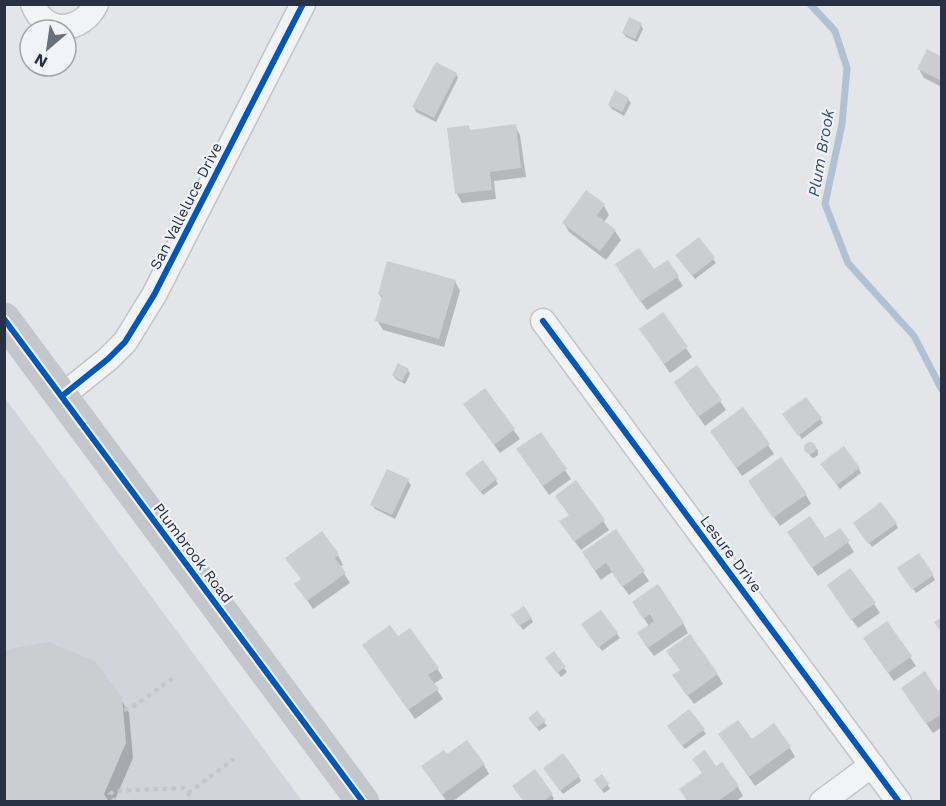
<svg xmlns="http://www.w3.org/2000/svg" width="946" height="806" font-family="'Work Sans',sans-serif">
<style>
.built{fill:#d1d4db}
.shadow{fill:#0003}
.lines{fill:none;stroke-linecap:round;stroke-linejoin:round}
.stream{stroke:#b0c1d4;stroke-width:7}
.building{fill:#cbcdd1}
.street-casing{stroke:#c1c3c6;stroke-width:27}
.path{stroke:#c4c6cb;stroke-width:4;stroke-dasharray:4.5 4.5;stroke-linecap:butt}
.street{stroke:#f2f3f5;stroke-width:24}
.secondary{stroke:#c3c6ca;stroke-width:33}
.cycleway-casing{stroke:#f1f3f8;stroke-width:10}
.cycleway{stroke:#0057b8;stroke-width:6}
.labels{text-anchor:middle;dominant-baseline:central;stroke-width:4.5;stroke-linejoin:round;paint-order:stroke}
.street-label{font-size:15px;fill:#283143;stroke:#f1f3f8}
.water-label{font-size:16px;font-style:italic;fill:#304e79;stroke:#f1f3f8}
</style>
<rect width="100%" height="100%" fill="#e3e5e8"/>
<path class="built" d="M5,398l297,403h-297z"/>
<path class="shadow" d="M641,25l2,4 -6,13 -11,-5 -3,-4z
M942,58v29l-18,-9 -5,-9z
M456,74l2,4 -22,44 -20,-10 -2,-5z
M628,99l3,4 -7,13 -12,-7 -3,-4z
M515,126l5,9 6,42 -32,4 2,18 -34,4 -5,-9 11,-67 3,4z
M604,206l5,9 -5,7 11,9 6,9 -15,20 -37,-28 -5,-9z
M699,239l17,24 -21,16 -15,-20z
M668,262l15,24 -36,24 -25,-36 31,-3z
M455,281l5,10 -16,56 -61,-17 -6,-10 6,-20 -4,-6z
M641,330l45,18 6,9 -22,16z
M697,367l29,43 -21,16 -24,-34z
M408,370l2,4 -5,10 -9,-5 -3,-4z
M485,390l35,49 -20,14 -29,-40z
M787,419h33l3,4 -21,16z
M541,434l30,45 -22,16 -25,-36z
M717,440l51,5 6,9 -32,22z
M813,444l5,7v4l-4,3 -3,-1 -5,-9v-3z
M825,469h34l2,4 -21,16z
M470,477l26,3 2,4 -15,11z
M408,481l3,4 -16,34 -20,-10 -3,-4z
M755,490l51,5 5,9 -31,22z
M603,521l6,9 -28,20 -14,-19z
M896,524l2,4 -26,19 -15,-20z
M840,530l14,22 -36,24 -24,-35 31,-1z
M616,531l33,50 -20,14 -17,-23 -11,8 -12,-18z
M338,555l5,10 -3,2 10,16 -37,26 -17,-25z
M902,573l31,3 2,4 -19,13z
M834,595l40,9 6,9 -22,15z
M634,603l49,20 5,10 -34,23 -10,-13 5,-17z
M601,612l19,26 -18,13 -16,-23z
M531,618l2,4 -10,8 -7,-10z
M398,638l39,30 6,10 -10,6 10,15 -28,20 -51,-73z
M870,648l40,9 6,9 -22,15z
M550,662l14,6 3,4 -6,5z
M717,674l6,10 -29,20 -14,-19z
M942,691v36l-9,6 -25,-35z
M120,698l9,15 4,45 -19,44h-110z
M533,722h11l3,4 -8,5z
M703,730l3,4 -21,15 -14,-18z
M720,735l70,13 5,9 -40,29z
M447,756l37,9 5,9 -37,28h-5l-18,-26z
M716,768l22,19 5,9 -8,6h-47z
M547,773l32,4 2,4 -18,13z
M598,785h10l2,4 -6,4z
M552,795l2,4 -4,3h-25z"/>
<g class="lines">
<path class="stream" d="M810,4l25,27 12,37 -5,56 -17,80 23,59 66,73 28,54"/>
</g>
<path class="building" d="M629,17l13,6 -7,16 -13,-6z
M927,49l15,8v24l-25,-12z
M436,62l21,11 -23,45 -22,-11z
M615,90l14,8 -7,14 -14,-7z
M516,124l5,44 -31,4 2,18 -37,4 -8,-66 22,-3 1,5z
M586,190l19,14 -8,11 19,15 -16,21 -38,-28z
M699,237l16,21 -23,18 -17,-21z
M639,248l15,21 14,-9 11,16 -39,26 -25,-38z
M387,261l69,19 -17,59 -64,-18 7,-25 -4,-2z
M663,312l25,35 -24,17 -25,-35z
M398,363l11,6 -7,12 -10,-6z
M697,365l25,35 -24,17 -24,-35z
M485,388l30,41 -21,16 -31,-41z
M806,397l16,21 -24,18 -16,-22z
M743,407l27,37 -34,24 -26,-37z
M541,432l26,37 -24,17 -27,-37z
M804 448a6 6 0 1 1 12 0a6 6 0 1 1-12 0Z
M844,446l16,22 -23,17 -17,-21z
M781,457l26,37 -34,24 -25,-37z
M483,460l14,19 -17,13 -15,-19z
M387,469l22,10 -17,36 -22,-10z
M576,480l29,40 -31,22 -15,-21 10,-6 -14,-19z
M881,502l16,21 -29,21 -15,-21z
M810,516l15,22 15,-10 10,13 -38,27 -25,-36z
M616,529l29,42 -23,16 -16,-24 -11,8 -13,-19z
M322,531l17,23 -4,4 11,15 -39,28 -13,-17 7,-5 -16,-21z
M919,553l15,22 -22,15 -15,-22z
M850,568l26,35 -25,17 -24,-35z
M658,584l26,39 -36,25 -11,-15 17,-12 -4,-7 -7,5 -11,-17z
M524,606l8,12 -13,8 -8,-11z
M601,610l17,23 -20,15 -17,-24z
M942,617v16l-8,-11z
M887,621l25,35 -24,17 -25,-35z
M390,625l8,11 12,-8 29,40 -11,7 11,14 -31,21 -46,-65z
M690,634l28,40 -31,22 -15,-21 8,-5 -14,-19z
M49,642l46,19 27,36 4,46 -22,51 5,8h-105v-152z
M554,651l12,16 -9,6 -12,-15z
M925,671l13,20 4,-2v25l-16,10 -25,-36z
M689,709l16,20 -23,17 -15,-20z
M537,711l9,10 -10,7 -8,-10z
M738,720l14,19 22,-16 17,24 -42,30 -31,-43z
M467,740l18,24 -43,31 -21,-29 23,-16 3,4z
M705,750l11,16 6,-4 17,24 -22,16h-29l-9,-13 23,-16 -10,-14z
M563,753l17,23 -20,15 -17,-23z
M535,769l18,25 -10,8h-19l-12,-16z
M602,774l7,10 -8,6 -7,-10z"/>
<g class="lines">
<defs>
<path id="street" d="M33,4c12,33 50,28 63,0
M543,321l356,481
M62,396l46,-37 17,-17 29,-47 149,-291
M822,802l50,-37"/>
</defs>
<use href="#street" class="street-casing"/>
<path class="path" d="M124,710l7,-2 42,-30
M188,793l46,-34
M115,802l-5,-8 4,-3 70,-3 7,10 -1,4"/>
<use href="#street" class="street"/>
<path class="secondary" d="M4,319l359,483"/>
<defs>
<path id="cycleway" d="M4,319l359,483
M543,321l356,481
M62,396l46,-37 17,-17 29,-47 149,-291"/>
</defs>
<use href="#cycleway" class="cycleway-casing"/>
<use href="#cycleway" class="cycleway"/>
</g>
<g class="labels">
<g class="street-label">
<text transform="translate(186 206) rotate(-63)">San Valleluce Drive</text>
<text transform="translate(193 553) rotate(53)">Plumbrook Road</text>
<text transform="translate(731 554) rotate(53)">Lesure Drive</text>
</g>
<g class="water-label">
<text transform="translate(821 153) rotate(-80)">Plum Brook</text>
</g>
</g>
<rect width="946" height="806" fill="none" stroke="#283143" stroke-width="12"/>
<g transform="translate(48 48) rotate(209)"><circle r="28" fill="#f1f3f8" stroke="#a1a5b0" stroke-width="1.5"/>
<path d="M0-4.5L10 22L0 15L-10 22Z" fill="#69707d"/>
<text y="-9" font-size="16" font-weight="bold" text-anchor="middle" fill="#283143">N</text>
</g>
</svg>
